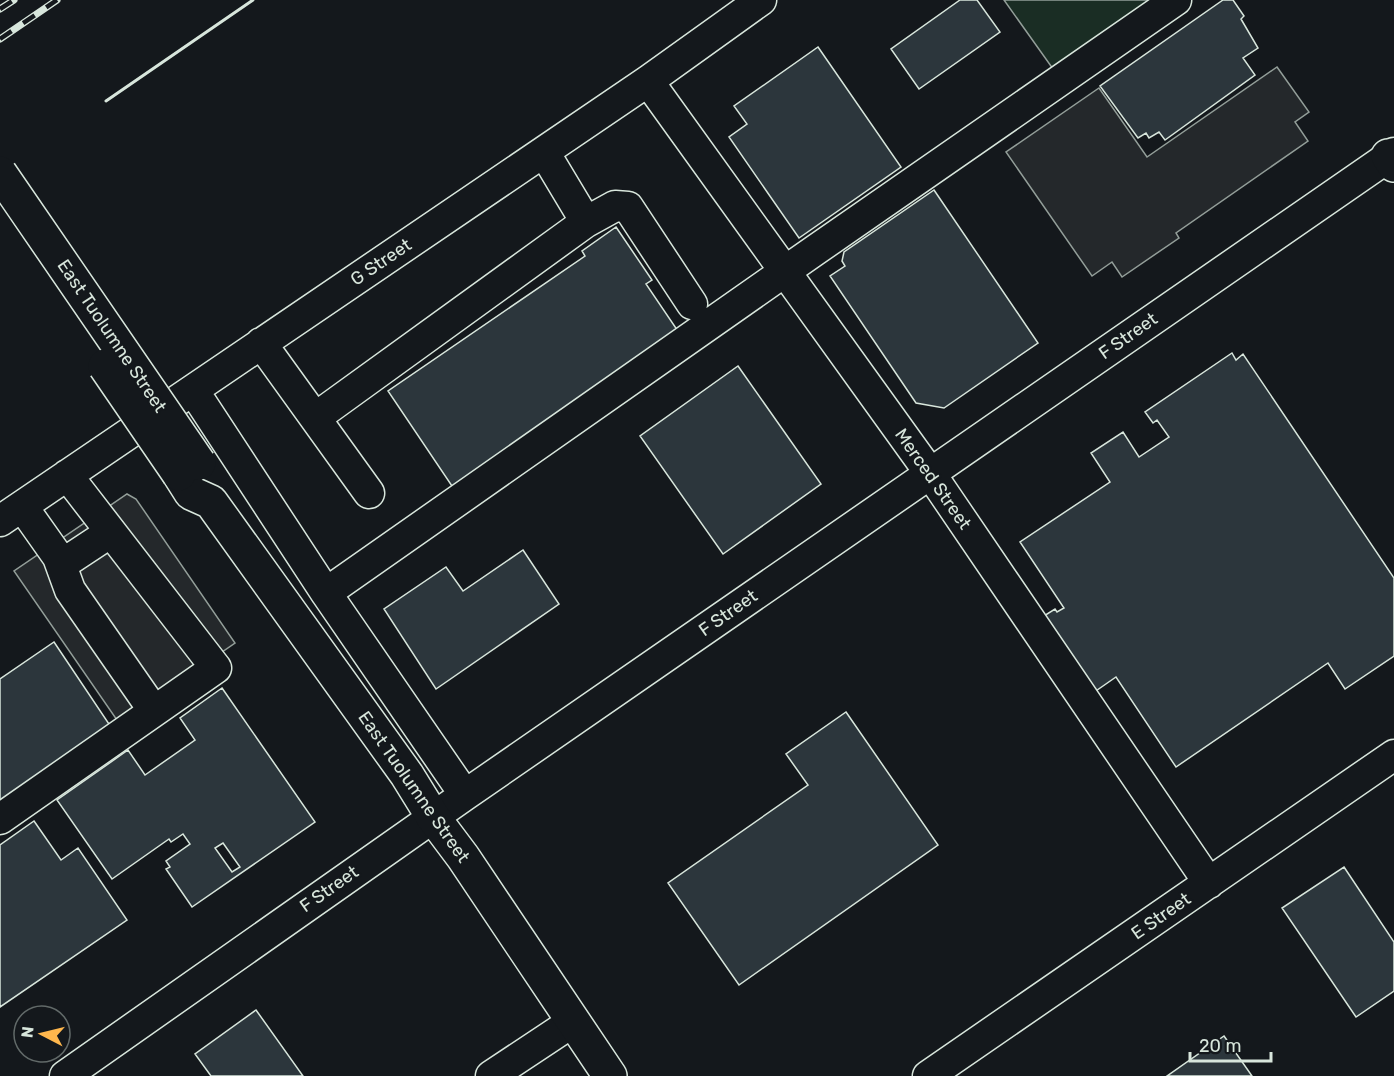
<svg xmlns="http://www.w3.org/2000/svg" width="1394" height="1076" font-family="Rubik,sans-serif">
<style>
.green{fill:#1a2d24;stroke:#939e99;stroke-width:1.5}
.parking{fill:#24282b;stroke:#939e99;stroke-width:1.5}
.building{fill:#2c363c;stroke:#d8e6dc;stroke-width:1.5;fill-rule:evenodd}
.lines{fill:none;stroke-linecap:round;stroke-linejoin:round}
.minor-casing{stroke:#d8e6dc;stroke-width:33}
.major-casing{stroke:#d8e6dc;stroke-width:36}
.minor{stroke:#14181c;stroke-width:30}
.major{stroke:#14181c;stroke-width:33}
.rail-casing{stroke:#d8e6dc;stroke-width:7}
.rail{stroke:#14181c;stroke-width:4.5;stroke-dasharray:14;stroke-linecap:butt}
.major-bridge-casing{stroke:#d8e6dc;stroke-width:36;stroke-linecap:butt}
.major-bridge{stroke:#14181c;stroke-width:33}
.wall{stroke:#d8e6dc;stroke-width:3}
.labels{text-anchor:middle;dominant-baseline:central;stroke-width:4.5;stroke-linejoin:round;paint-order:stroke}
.street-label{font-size:18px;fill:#d8e6dc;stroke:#14181c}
</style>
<rect width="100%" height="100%" fill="#14181c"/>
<path class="green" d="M1004,0h163l-109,76z"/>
<path class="parking" d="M1277,67l32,45 -14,10 13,19 -132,92 3,5 -57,39 -10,-15 -20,14 -86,-124 93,-64 48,69z
M127,494l9,5 99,144 -116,80 -105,-152z"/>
<path class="building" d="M960,0h17l23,32 -81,57 -28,-40z
M1223,0h10l11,16 -3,3 17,29 -15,10 12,17 -90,65 -6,-8 -10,6 -3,-5 -8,5 -38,-52z
M818,47l83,120 -102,71 -70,-101 18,-13 -13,-18z
M934,190l104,153 -94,65 -28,-5 -86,-127 15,-10 -3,-5 2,-9z
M616,227l36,53 -6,4 38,56 -226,155 -70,-104 197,-135 -3,-5z
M1232,353l4,7 7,-6 151,224v78l-49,33 -17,-26 -152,104 -60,-90 -26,18 -51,-76 16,-10 2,3 7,-4 -44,-66 90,-60 -19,-29 32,-21 16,25 30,-20 -12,-17 -4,3 -8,-11z
M738,366l83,118 -98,70 -83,-118z
M523,550l36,54 -123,85 -52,-80 62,-42 17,24z
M54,642l59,88 -113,77v-128z
M222,688l93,134 -123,85 -26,-38 4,-2 -4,-6 24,-17 -7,-10 -12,8 -2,-3 -57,40 -55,-79 71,-50 17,25 50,-35 -15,-22zM223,843l17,24 -8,5 -17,-24z
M846,712l92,133 -199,140 -71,-102 140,-98 -22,-31z
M34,821l27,39 17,-12 49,72 -127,87v-162z
M1344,867l50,75v49l-38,26 -74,-109z
M256,1010l47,66h-92l-16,-22z
M1224,1036l28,40h-85z"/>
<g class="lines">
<defs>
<path id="minor" d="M648,81l282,392 279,410
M544,152l42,70
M261,343l108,150
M193,390l133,203 139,202
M315,418l271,-196 29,-16 13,1 64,97
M22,506l36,51 12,33 84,121
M0,521l648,-440 113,-81
M61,565l50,-33
M326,593l488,-342 362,-251
M0,819l216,-151 -149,-193
M65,1076l400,-281 929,-642
M491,1076l83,-55
M928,1076l466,-321"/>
<path id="major" d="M1388,156l6,9
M179,474l12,19 20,9 196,273 26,42 30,40 147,219"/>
</defs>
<use href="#minor" class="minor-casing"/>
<use href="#major" class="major-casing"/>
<use href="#minor" class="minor"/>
<use href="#major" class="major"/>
<defs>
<path id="rail" d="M0,9l14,-9
M0,39l57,-39"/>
</defs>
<use href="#rail" class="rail-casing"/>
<use href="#rail" class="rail"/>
<defs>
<path id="major-bridge" d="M0,173l199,290
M105,366l74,108"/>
</defs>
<use href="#major-bridge" class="major-bridge-casing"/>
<use href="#major-bridge" class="major-bridge"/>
<path class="wall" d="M106,101l147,-101"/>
</g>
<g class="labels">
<g class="street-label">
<text transform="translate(381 262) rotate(-34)">G Street</text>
<text transform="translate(112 336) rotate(56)">East Tuolumne Street</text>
<text transform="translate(1128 336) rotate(-35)">F Street</text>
<text transform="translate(933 479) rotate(55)">Merced Street</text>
<text transform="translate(728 613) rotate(-35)">F Street</text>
<text transform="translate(414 787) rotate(55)">East Tuolumne Street</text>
<text transform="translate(329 889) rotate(-35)">F Street</text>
<text transform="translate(1161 916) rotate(-35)">E Street</text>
</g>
</g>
<g transform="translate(42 1034) rotate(277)"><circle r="28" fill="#14181c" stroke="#626a69" stroke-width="1.5"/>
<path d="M0-4.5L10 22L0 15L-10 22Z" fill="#ffb74d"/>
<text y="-9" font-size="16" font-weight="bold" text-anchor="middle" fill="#d8e6dc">N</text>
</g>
<path d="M1190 1052v9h81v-9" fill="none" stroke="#d8e6dc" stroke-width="3"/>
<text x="1199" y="1052" font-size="18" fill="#d8e6dc" stroke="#14181c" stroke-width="4.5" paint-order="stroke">20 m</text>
</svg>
